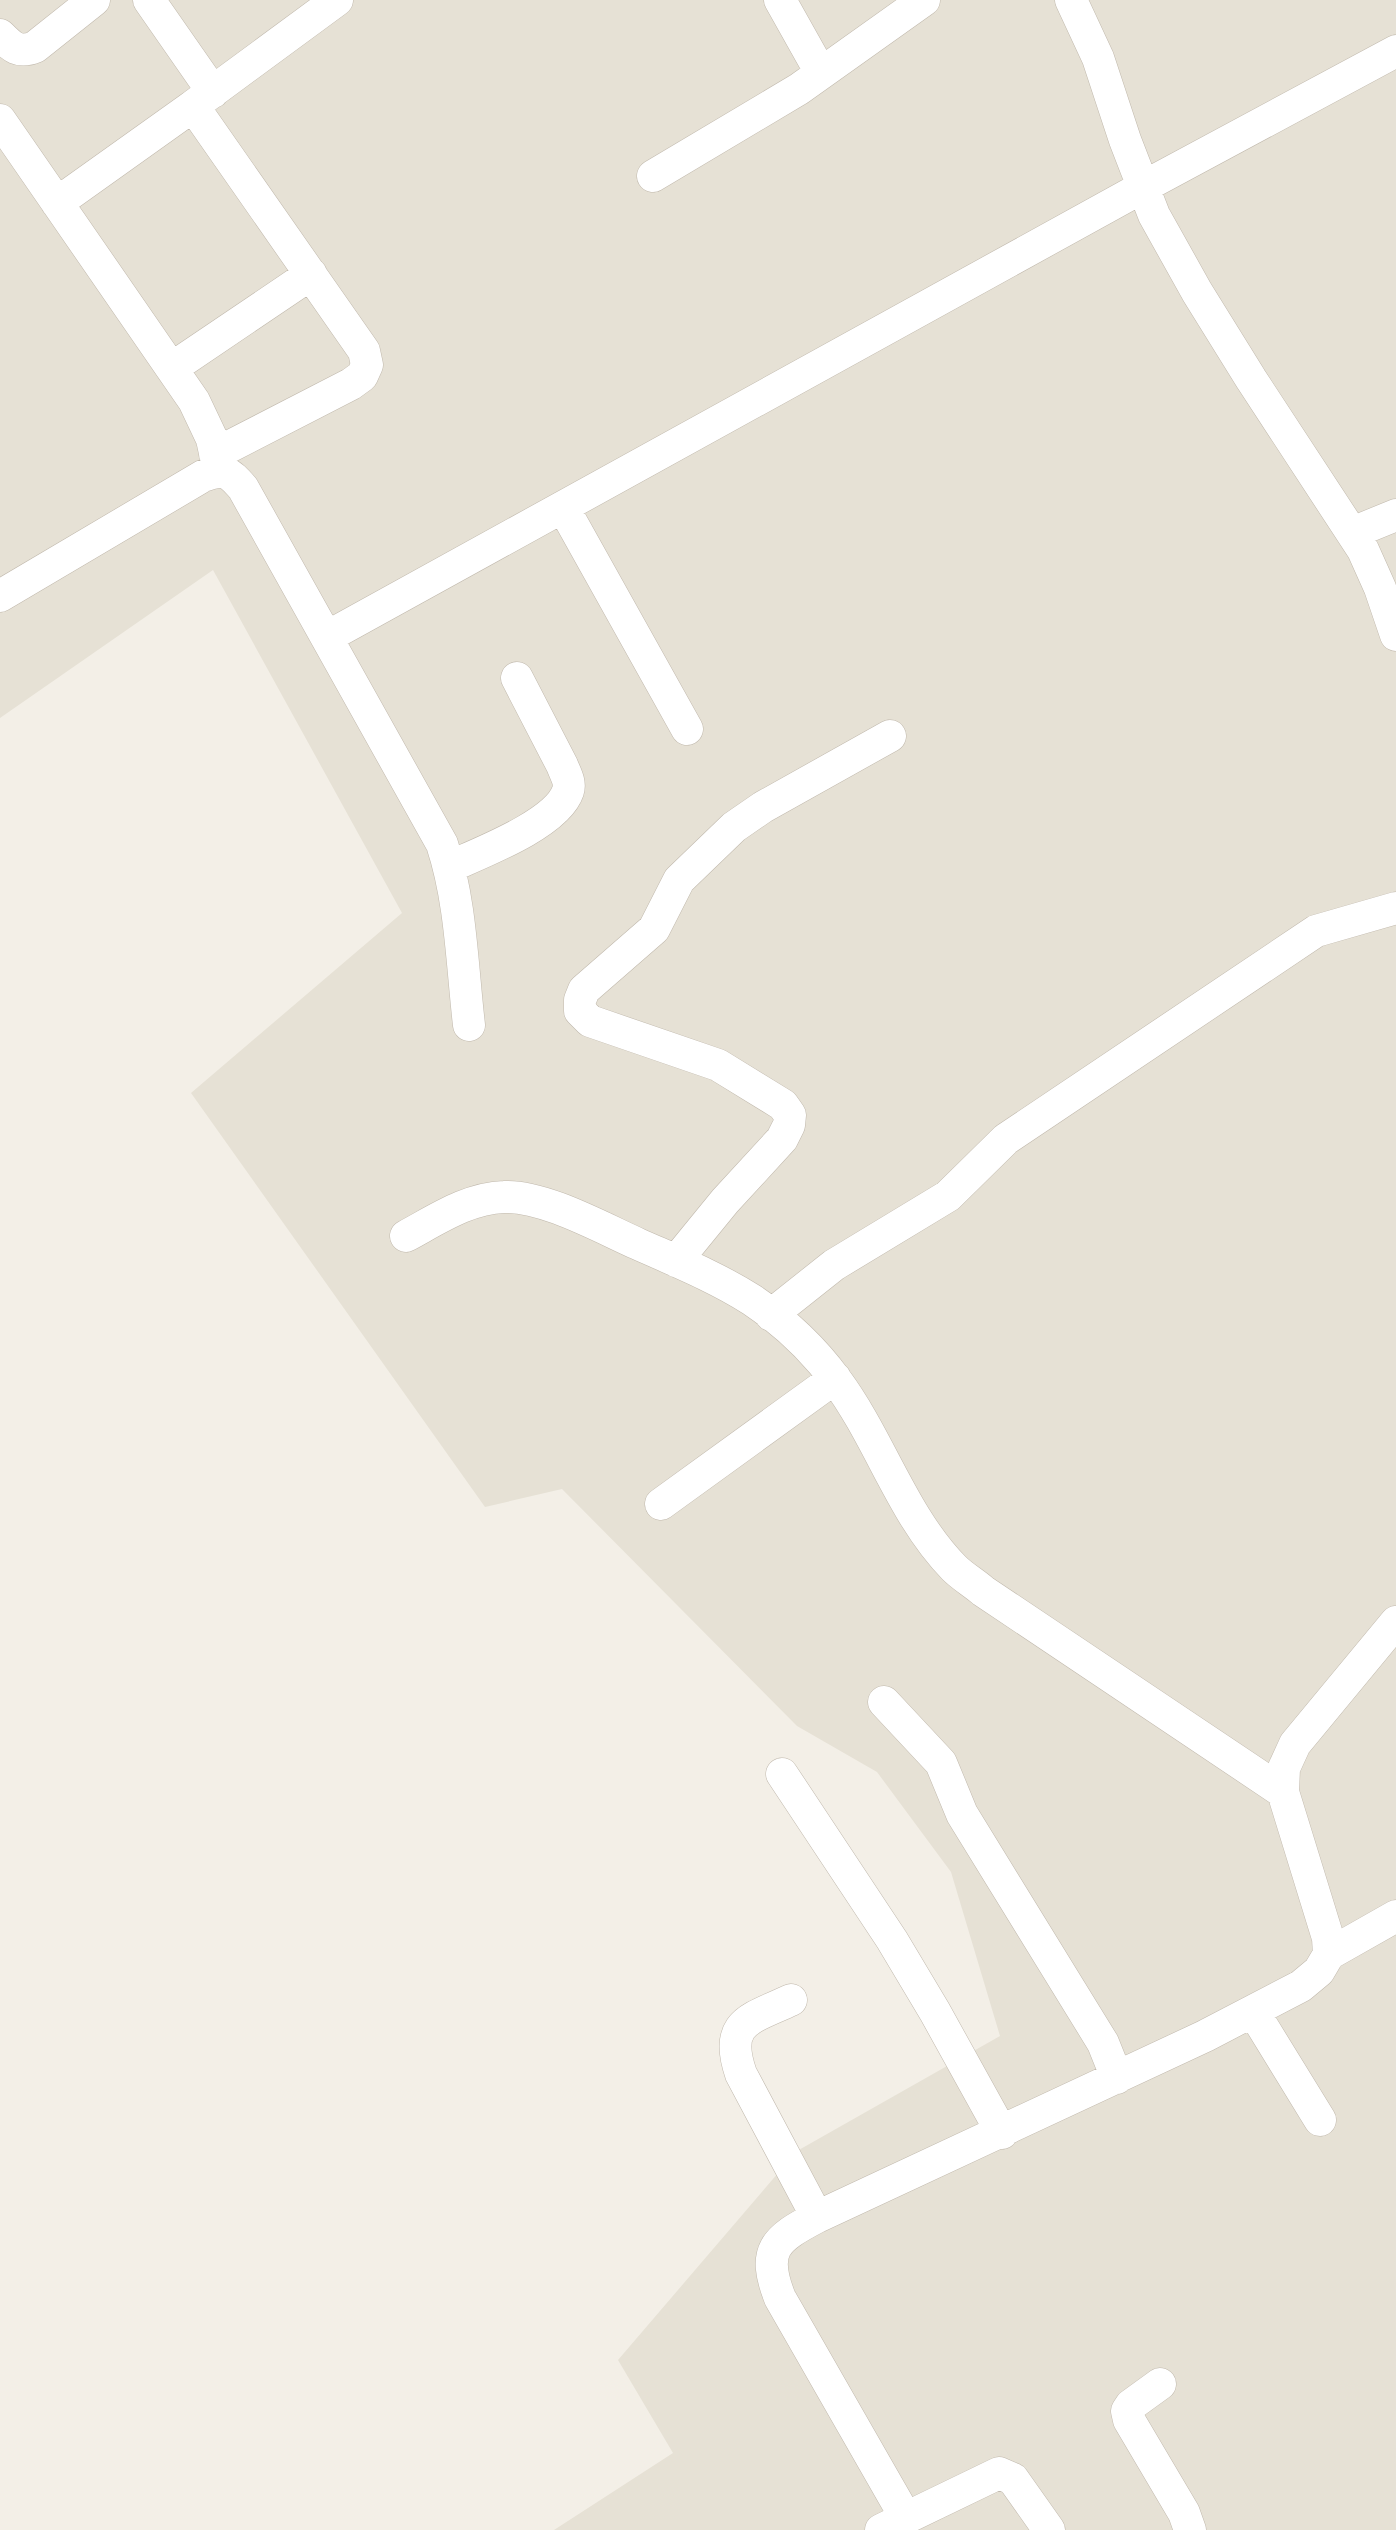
<svg xmlns="http://www.w3.org/2000/svg" width="1396" height="2530" font-family="Barlow,sans-serif">
<style>
.residential{fill:#e6e1d5}
.lines{fill:none;stroke-linecap:round;stroke-linejoin:round}
.minor-casing{stroke:#c1b9ad;stroke-width:33}
.minor{stroke:#fff;stroke-width:32}
</style>
<rect width="100%" height="100%" fill="#f3efe7"/>
<path class="residential" d="M0,0h1396v2530h-842l119,-77 -55,-93 179,-209 203,-115 -49,-164 -74,-100 -80,-46 -235,-237 -77,18 -294,-414 211,-180 -189,-343 -213,148z"/>
<g class="lines">
<defs>
<path id="minor" d="M149,0l64,92
M780,0l41,73
M1071,0l27,58 27,82 29,75 43,77 54,87 112,171 17,38 16,47
M0,35c11,11 18,19 35,12l59,-47
M0,120l194,281 18,38 7,32
M653,176l146,-87 125,-89
M57,203l136,-97
M172,368l139,-94
M215,454l136,-70 11,-8 5,-11 -3,-14 -171,-245 144,-106
M563,507l124,222
M1352,533l44,-18
M0,596l203,-120c22,-8 26,-4 40,12l199,356c19,57 20,121 27,181
M327,637l816,-450 253,-136
M449,867c31,-14 108,-43 119,-76 3,-9 -3,-18 -6,-26l-45,-87
M406,1236c30,-16 62,-38 98,-39 39,-2 98,31 134,47 38,17 78,33 114,56 31,21 62,50 84,80 44,59 66,135 118,188 9,9 20,15 29,23l300,201
M676,1261l49,-60 57,-62 7,-14 1,-10 -7,-10 -65,-40 -128,-44 -10,-10v-11l4,-10 70,-61 25,-49 55,-53 29,-20 127,-71
M771,1315l63,-50 114,-69 58,-57 310,-208 80,-23
M661,1504l174,-126
M884,1702l57,61 21,51 141,229 14,35
M782,1774l110,166 43,72 67,121
M1329,1954l67,-38
M791,2000c-41,19 -68,22 -50,74l76,143
M1253,2011l67,109
M1160,2384l-29,21 -4,6 2,9 55,93 6,17
M906,2518l-126,-220c-19,-48 -5,-59 37,-81l388,-181 96,-50 18,-15 10,-17 -1,-16 -45,-146 1,-24 11,-24 101,-122
M881,2530l118,-57 14,6 36,51"/>
</defs>
<use href="#minor" class="minor-casing"/>
<use href="#minor" class="minor"/>
</g>
</svg>
